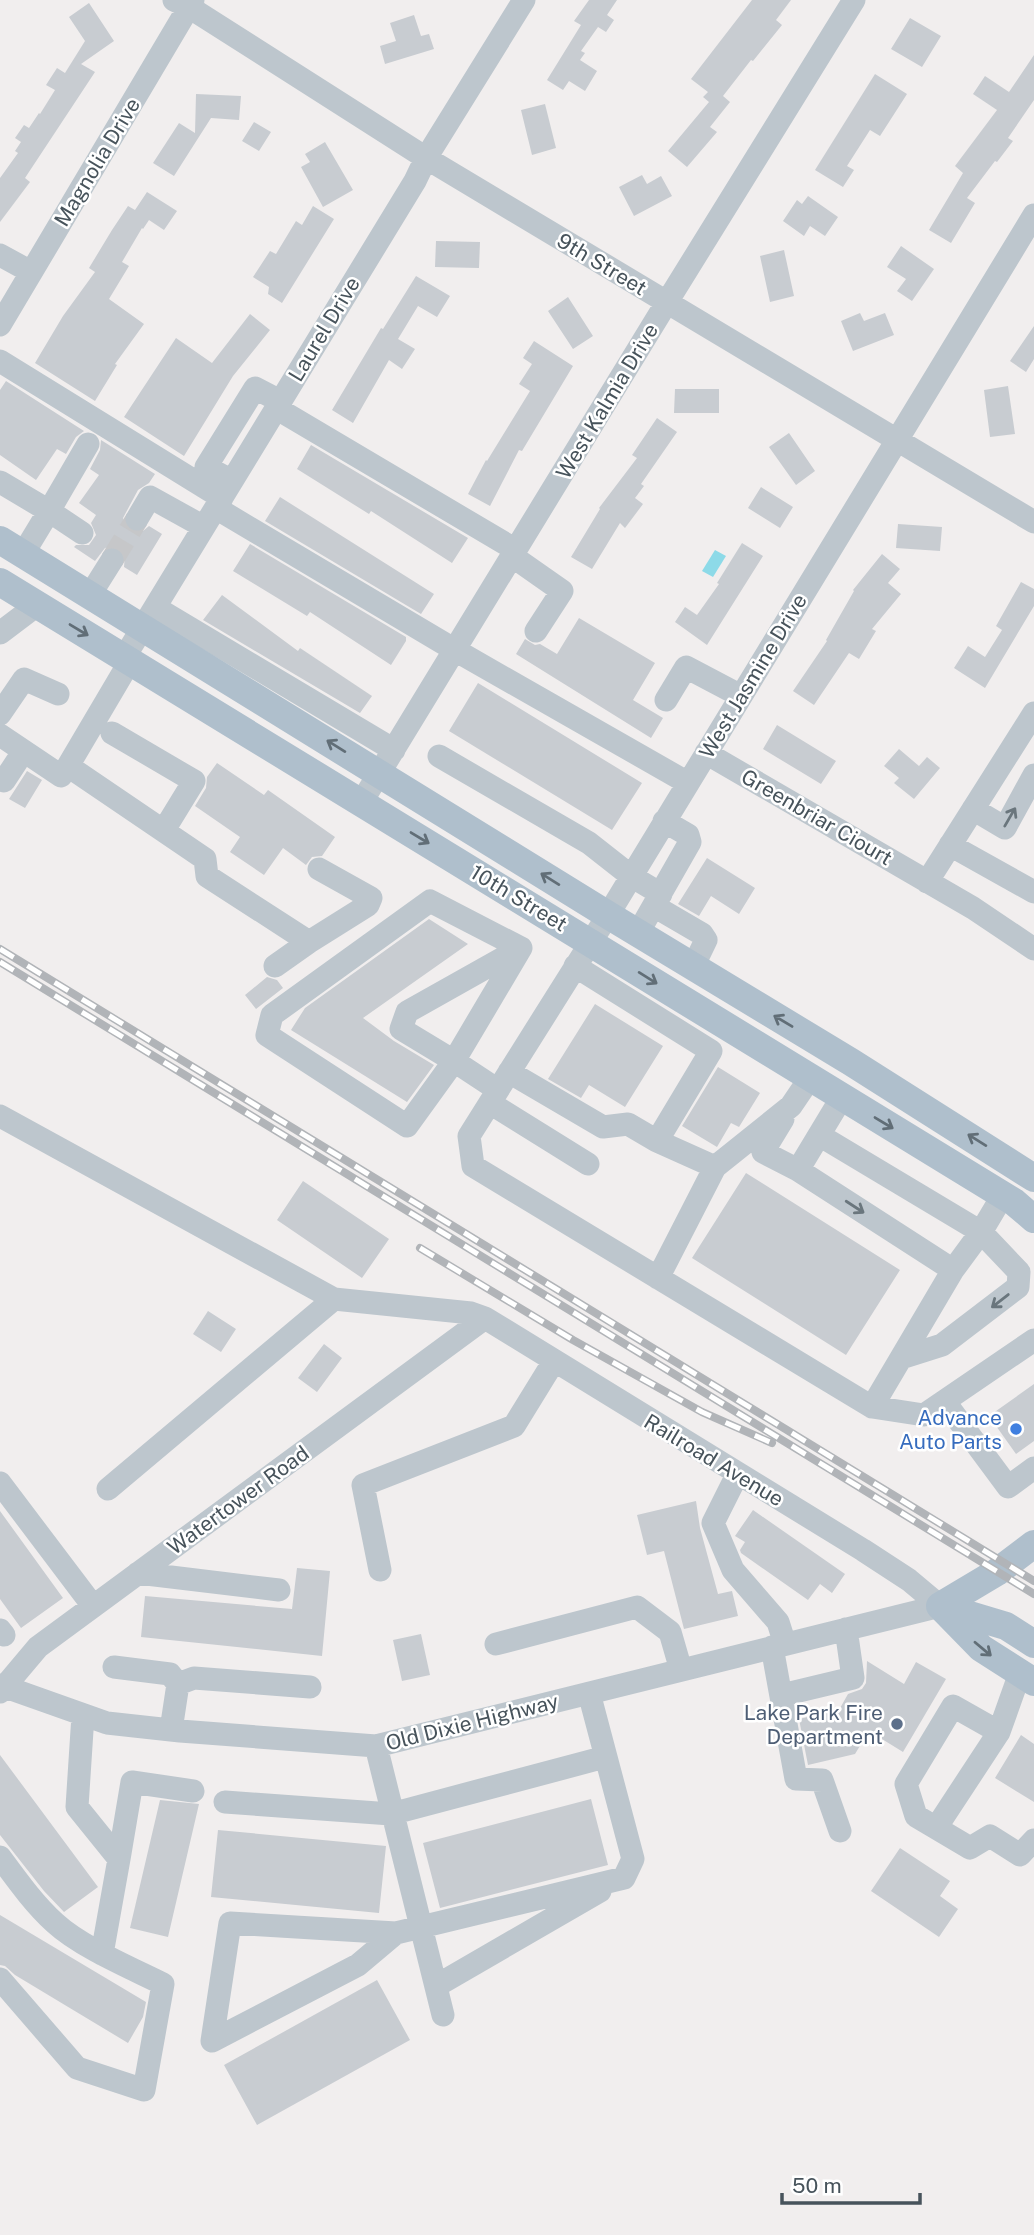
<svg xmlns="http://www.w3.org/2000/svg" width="1034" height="2235" font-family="'Public Sans',sans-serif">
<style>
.water{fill:#8ddae8}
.building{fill:#c8ccd1}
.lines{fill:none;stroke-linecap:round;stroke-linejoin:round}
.minor-tunnel{stroke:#c6c7c9;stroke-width:23;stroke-dasharray:23 11;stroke-linecap:butt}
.minor{stroke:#bdc6cd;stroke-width:23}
.major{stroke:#afbfcc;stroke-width:28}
.rail-casing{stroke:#b1b4b8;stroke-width:8}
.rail{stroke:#fff;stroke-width:5;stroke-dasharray:16;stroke-linecap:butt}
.oneway{stroke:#616e77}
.oneway2{stroke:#6a767d}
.shop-dot{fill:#3f7fe0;stroke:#fff;stroke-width:2.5}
.service-dot{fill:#5c6f8a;stroke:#fff;stroke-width:2.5}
.labels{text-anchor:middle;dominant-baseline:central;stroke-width:5;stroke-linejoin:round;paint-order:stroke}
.street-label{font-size:21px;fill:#47535b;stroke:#fff}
.shop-label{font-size:21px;fill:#366cbe;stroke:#fff;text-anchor:end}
.service-label{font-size:21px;fill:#4e5e75;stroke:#fff;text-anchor:end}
</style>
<rect width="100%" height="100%" fill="#f1eeee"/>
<path class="water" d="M715,550l11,6 -13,21 -11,-6z"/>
<path class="building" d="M589,0h28l-10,15 7,5 -8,12 -8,-5 -17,24 4,2 -5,7 17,11 -12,20 -16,-10 -6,9 -16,-10 34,-55 -7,-4z
M752,0h39l-15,20 6,5 -29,36 -2,-1 -28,36 7,6 -20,25 7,5 -30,35 -19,-16 41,-49 -6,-5 5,-5 -17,-13z
M89,3l25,38 -33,23 14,8 -70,106 5,4 -30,40v-44l18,-25 -3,-2 6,-9 -6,-4 9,-13 5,3 10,-15 1,1 15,-24 -9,-5 11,-17 8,5 20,-32 -16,-24z
M414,15l7,21 8,-2 5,15 -49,15 -5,-18 16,-5 -6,-18z
M910,18l31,18 -19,31 -31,-18z
M1034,55v45l-26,38 5,3 -16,21 -2,-1 -28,37 8,5 -24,40 -22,-13 34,-57 -8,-7 42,-56 -24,-16 12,-18 24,16z
M875,74l32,20 -27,42 -10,-6 -23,36 7,4 -11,17 -28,-17z
M196,94l45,2 -2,24 -28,-2 -37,58 -21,-13 26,-40 16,10z
M545,104l11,44 -24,7 -11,-45z
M254,122l17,10 -12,19 -17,-10z
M325,142l28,48 -30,17 -22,-40 9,-5 -5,-8z
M642,175l5,9 14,-8 11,20 -38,20 -15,-29z
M147,192l30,19 -13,19 -15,-10 -6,9 -1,-1 -20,34 7,4 -20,33 35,25 -29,40 2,1 -22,36 -60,-38 28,-47 32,-44 -6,-4 23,-38 16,-24 7,4z
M808,196l30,21 -13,19 -15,-10 -6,10 -21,-15 14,-21 5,4z
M313,206l21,13 -52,84 -14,-9 1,-7 -16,-10 17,-26 6,3 20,-33 6,4z
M436,241l44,1 -1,26 -44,-1z
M901,246l33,23 -22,32 -15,-10 9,-12 -19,-12z
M784,250l10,46 -24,6 -10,-46z
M416,276l34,20 -13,21 -19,-11 -20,33 17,10 -13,20 -13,-9 -36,63 -21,-13 49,-82 2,1z
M568,297l25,39 -20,13 -25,-38z
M860,313l4,8 21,-8 9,22 -41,16 -12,-30z
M250,314l20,16 -37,46 -49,80 -60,-39 52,-79 36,25z
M1034,326v33l-8,13 -16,-11z
M534,341l39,25 -51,85 -3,-1 -29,56 -22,-12 18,-34 1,1 43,-70 -11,-7 13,-20 -9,-6z
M6,381l78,50 -8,6 -10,17 -9,-5 -21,31 -36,-25v-65z
M1008,386l7,48 -25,3 -6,-47z
M675,389h44v24h-45z
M657,418l20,14 -36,52 3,2 -9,12 8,6 -18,24 -5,-5 -28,46 -21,-12 29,-48 -1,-1 38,-50 -5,-3z
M789,433l26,38 -19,14 -27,-38z
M101,440l54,34 -6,9 -11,7 -15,28 2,7 6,6h12l6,-5 13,8 -25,41 -13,-8 1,-13 -6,-6 -7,-2 -7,2 -10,13 -21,-14 2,-2h13l7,-10 -5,-12 5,-8 -17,-12 20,-28 -9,-6 10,-19z
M311,445l157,93 -16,25 -81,-52 -2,3 -72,-45z
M761,487l32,20 -13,21 -32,-20z
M280,497l154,97 -13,20 -156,-93z
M898,524l44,3 -2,24 -44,-3z
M742,543l21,13 -56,89 -32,-23 10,-15 12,8 22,-31 -2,-1z
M250,544l156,93v4l-15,24 -81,-53 -3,4 -74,-45z
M882,554l18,15 -12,14 13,11 -29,35 4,2 -17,28 -10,-6 -35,52 -21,-14 34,-50 -1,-1 28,-49 -1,-1z
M1021,582l13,7v17l-49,82 -31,-20 14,-22 17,11 17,-27 -6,-4z
M222,595l76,56 2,-3 72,48 -12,17 -157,-93z
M579,618l76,45 -22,37 30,18 -12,20 -135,-84 9,-15 10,6 5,-1 17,10z
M478,683l164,100 -30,47 -163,-99z
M777,725l59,36 -15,23 -58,-35z
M899,749l20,17 8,-9 13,11 -26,31 -20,-16 5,-5 -15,-12z
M217,763l47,32 4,-5 67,47 -13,19 -10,1 -6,8 -23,-17 -19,27 -34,-23 10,-15 -45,-31 11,-18 1,-11z
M27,771l15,9 -17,28 -16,-9z
M707,858l48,30 -16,26 -28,-18 -12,20 -21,-12z
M429,919l39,25 -105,74 31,23 40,24 -27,37 -116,-72 14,-22z
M267,977l10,3 6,8 -27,21 -11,-14z
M595,1004l68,42 -38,61 -36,-22 -8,13 -33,-19z
M718,1067l42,26 -21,34 -8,-4 -14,24 -35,-21z
M746,1173l154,97 -54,85 -154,-97z
M303,1181l86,58 -27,39 -85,-58z
M208,1311l28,18 -15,23 -28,-18z
M324,1344l18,14 -25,34 -19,-14z
M1034,1384v57l-18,13 -27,-38z
M696,1501l4,27 18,66 14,-3 6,25 -54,13 -20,-78 -17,4 -10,-40z
M753,1510l92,64 -13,19 -12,-9 -12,16 -67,-47 -1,-3 5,-8 -10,-6z
M0,1511l63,87 -42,30 -21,-29z
M297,1568l33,3 -8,85 -181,-19 4,-41 147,13z
M421,1634l9,41 -28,6 -9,-41z
M867,1661l37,23 12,-22 30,17 -43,73 -34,-21 -14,23 -47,11 -9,-46 40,-9 9,-16 14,-5 4,-6z
M1021,1735l13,9v58l-39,-24z
M0,1755l98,132 -34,25 -20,-21 -44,-56z
M591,1799l17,66 -168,43 -17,-65z
M160,1800l39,4 -31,133 -38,-9z
M218,1830l168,16 -7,67 -168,-16z
M900,1848l50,33 -10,15 18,13 -19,28 -68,-46z
M0,1915l146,87 -3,15 -15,26 -113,-68 -10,-9 -5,-1z
M377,1980l33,60 -153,85 -33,-60z"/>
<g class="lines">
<path class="minor-tunnel" d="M112,560l25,-41"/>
<path class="minor" d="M174,0l15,7 237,151 608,364
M0,255l31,17
M0,325l193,-325
M0,361l222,137
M276,408l240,142
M232,481l-26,-14 49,-79 25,13
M0,482l49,29 -26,43
M216,508l239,142 233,133
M137,519l13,-22 54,30
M82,533l-33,-22 39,-67
M512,556l50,35 -26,40
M90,595l22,-35
M156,608l238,142
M0,633l37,-28
M124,658l291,-477 11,-23 98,-158
M130,661l-62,105 137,93 2,17 102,66 59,-37 3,-7 -52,-29
M666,700l20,-33 55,29
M0,714l24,-35 34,15
M112,733l82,48 -30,49
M0,735l61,41 7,-10
M706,753l267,155 61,41
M439,756l150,87 42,33 30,18
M0,779l4,2 19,-29
M361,803l306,-501 187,-302
M973,809l32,19 29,-53
M950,845l84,47
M927,882l107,-169
M654,906l48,28 4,6 -13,27
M638,933l52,-91 -2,-7 -24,-14
M275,966l34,-24
M575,966l136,85 -54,90
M509,1072l94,55 25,-3 29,17 58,26 76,-61 19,-28
M498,1090l-44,-29 67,-113 -91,-47 -158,114 -5,20 140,91 47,-65 -53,-32 6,-17 114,-64
M490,1103l98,61
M0,1116l334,183
M783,1119l-20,33 35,18 155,100
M819,1135l162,97 38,40 -1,15 -76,58 -41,13
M798,1170l44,-73
M1003,1195l-22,37 -28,38 -81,137 -399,-241 -4,-30 139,-221 426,-700
M658,1278l57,-111
M945,1402l63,85 26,-19
M872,1407l52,8 110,-75
M737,1475l-24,48 20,47 45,52 7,22
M0,1483l93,123
M108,1489l226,-190 137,14 14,5 378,232 46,30 31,26
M380,1570l-17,-85 151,-59 40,-65
M138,1573l141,17
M0,1630l4,5
M496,1644l141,-37 33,25 11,38
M772,1647l24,132 26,1 18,51
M114,1667l56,7 8,10
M0,1685l107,38 73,8 196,15 564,-140
M0,1692l38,-45 447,-329
M782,1695l71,-17 -7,-49
M83,1715l-6,92 42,52 -17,95
M171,1730l7,-46 16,-6 116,9
M999,1732l-46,-26 -47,78 10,32 54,32 20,-12 30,19 14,-15
M376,1746l67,269
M225,1802l166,12 214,-57
M936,1828l63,-96 21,-59
M0,1857c17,23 34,47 55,66 26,24 76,45 108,61l-19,106 -67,-22 -77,-89
M119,1859l13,-77 61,9
M396,1933l-38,32 -146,76 18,-118 166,10 228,-55 9,-19 -44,-166
M436,1986l164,-95"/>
<path class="major" d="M0,540l608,375 243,147 183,116
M0,582l1014,620 20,17
M940,1606l41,42 53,34
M940,1606l57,-34 37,-28
M946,1608l60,18 28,18"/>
<defs>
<path id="rail" d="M0,949l1034,632
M0,962l1034,632
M420,1248l153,92 129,72 70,31"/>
</defs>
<use href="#rail" class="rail-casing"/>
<use href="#rail" class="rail"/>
</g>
<defs><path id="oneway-shaft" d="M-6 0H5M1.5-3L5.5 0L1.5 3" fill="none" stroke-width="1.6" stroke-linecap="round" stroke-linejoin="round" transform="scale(1.75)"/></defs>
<g class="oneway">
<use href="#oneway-shaft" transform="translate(79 630) rotate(31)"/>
<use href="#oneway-shaft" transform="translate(336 746) rotate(-148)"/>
<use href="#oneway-shaft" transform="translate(420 838) rotate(31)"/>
<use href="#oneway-shaft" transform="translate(550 879) rotate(-148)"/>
<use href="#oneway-shaft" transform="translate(648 978) rotate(32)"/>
<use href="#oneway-shaft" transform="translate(783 1021) rotate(-149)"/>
<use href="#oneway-shaft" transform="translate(884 1123) rotate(31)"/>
<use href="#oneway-shaft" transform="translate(977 1140) rotate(-148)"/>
<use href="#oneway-shaft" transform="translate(983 1649) rotate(40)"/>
</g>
<g class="oneway2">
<use href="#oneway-shaft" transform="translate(1010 817) rotate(-60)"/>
<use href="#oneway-shaft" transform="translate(855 1207) rotate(33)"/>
<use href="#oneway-shaft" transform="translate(1000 1301) rotate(142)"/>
</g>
<circle class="shop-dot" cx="1016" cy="1429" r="7"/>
<circle class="service-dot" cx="897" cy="1724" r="7"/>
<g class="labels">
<g class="street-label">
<text transform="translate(97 162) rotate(-59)">Magnolia Drive</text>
<text transform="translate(602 264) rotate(31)">9th Street</text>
<text transform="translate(324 329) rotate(-59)">Laurel Drive</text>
<text transform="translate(607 401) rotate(-59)">West Kalmia Drive</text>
<text transform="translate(753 676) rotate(-59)">West Jasmine Drive</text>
<text transform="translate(817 817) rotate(30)">Greenbriar Ciourt</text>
<text transform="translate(519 898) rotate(31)">10th Street</text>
<text transform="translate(714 1460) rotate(31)">Railroad Avenue</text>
<text transform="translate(238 1500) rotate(-36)">Watertower Road</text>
<text transform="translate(472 1722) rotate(-14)">Old Dixie Highway</text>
</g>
<g class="shop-label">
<text x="1002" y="1417">Advance<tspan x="1002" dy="24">Auto Parts</tspan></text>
</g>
<g class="service-label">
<text x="883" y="1712">Lake Park Fire<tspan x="883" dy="24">Department</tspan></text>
</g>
</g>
<path d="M782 2193v10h138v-10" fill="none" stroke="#47535b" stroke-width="3.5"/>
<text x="792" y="2193" font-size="21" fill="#47535b" stroke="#ffffff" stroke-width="5" paint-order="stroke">50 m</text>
</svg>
